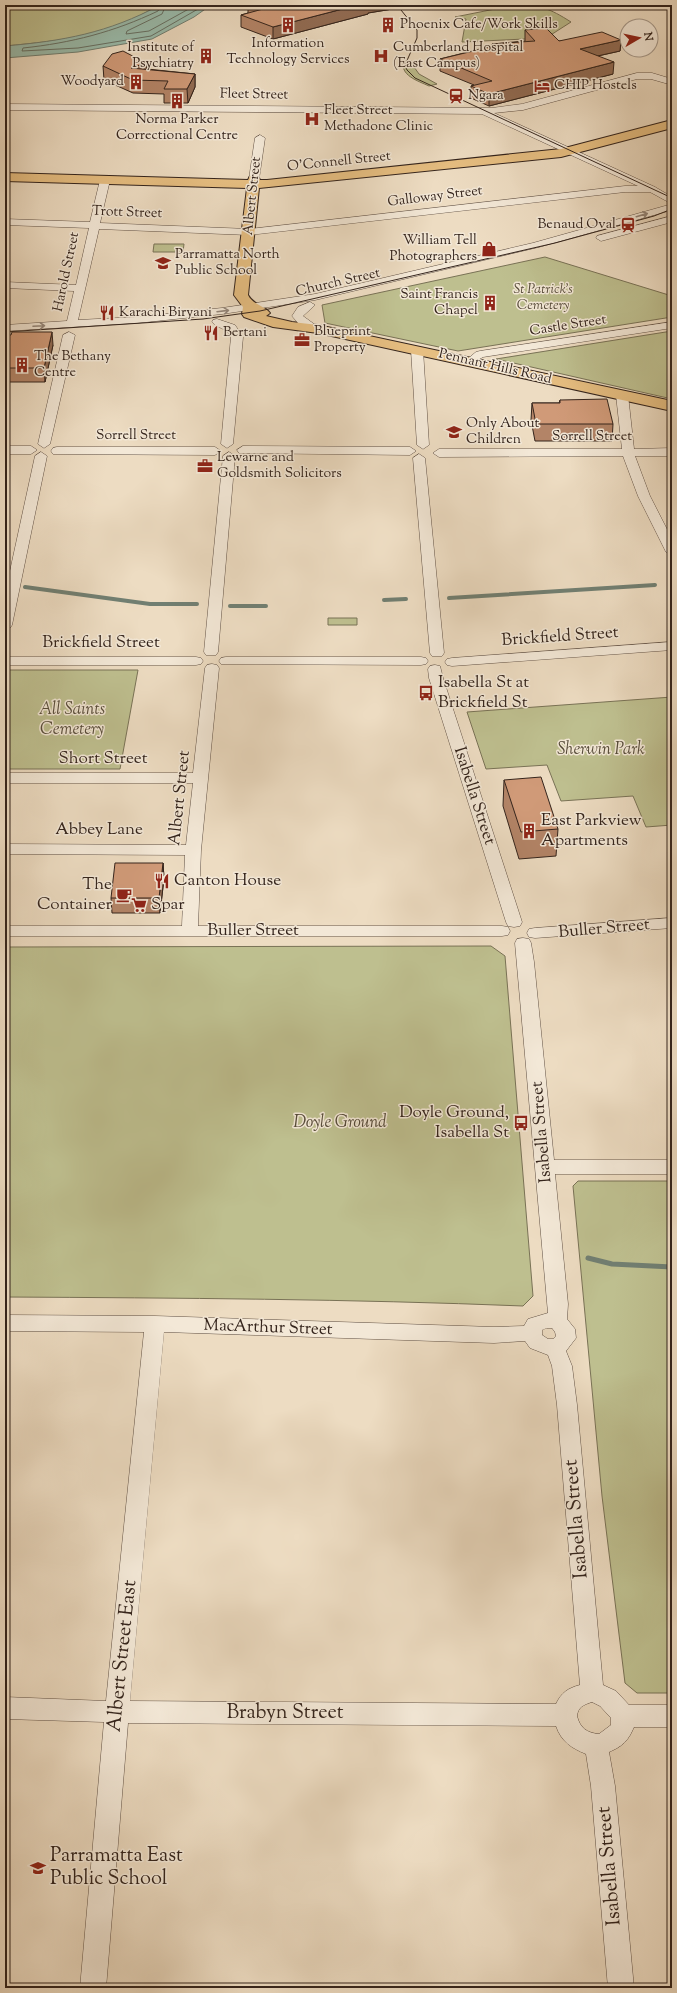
<svg xmlns="http://www.w3.org/2000/svg" width="677" height="1993" font-family="'Sorts Mill Goudy',serif">
<style>
.green{fill:#bebf8f;stroke:#797256}
.water{fill:#9abcac;stroke:#717f72}
.lines{fill:none;stroke-linecap:round;stroke-linejoin:round}
.shore{stroke:#677064;stroke-width:1}
.stream-far1{stroke:#717f72;stroke-width:4}
.stream{stroke:#717f72;stroke-width:5}
.minor-casing{stroke:#625246;stroke-width:1}
.major-casing{stroke:#34241c;stroke-width:2}
.minor{fill:#f3e8d7;fill-rule:evenodd}
.major{fill:#e6be81;fill-rule:evenodd}
.tram{stroke:#34241c;stroke-width:1}
.wall{fill:#b38467;stroke:#34241c}
.shaded-wall{fill:#926c54;stroke:#34241c}
.building{fill:#d09a78;stroke:#34241c}
.oneway{stroke:#94867a}
.labels{text-anchor:middle;dominant-baseline:central;stroke-width:3;stroke-linejoin:round;paint-order:stroke}
.far-poi-label{font-size:14px;fill:#34241c;stroke:#f3e8d7;text-anchor:start}
.far-street-label{font-size:14px;fill:#34241c;stroke:#f3e8d7}
.far-park-label{font-size:14px;font-style:italic;fill:#564b39;stroke:#f3e8d7}
.street-label{font-size:17px;fill:#34241c;stroke:#f3e8d7}
.poi-label{font-size:17px;fill:#34241c;stroke:#f3e8d7;text-anchor:start}
.park-label{font-size:17px;font-style:italic;fill:#564b39;stroke:#f3e8d7}
.near-street-label{font-size:20px;fill:#34241c;stroke:#f3e8d7}
.near-poi-label{font-size:20px;fill:#34241c;stroke:#f3e8d7;text-anchor:start}
</style>
<rect width="100%" height="100%" fill="#eddcc2"/>
<filter id="stains"><feTurbulence type="fractalNoise" baseFrequency=".005" numOctaves="4"/><feColorMatrix values="0 0 0 0 .2 0 0 0 0 .09 0 0 0 0 .02 0 0 0 .5 -.17"/></filter>
<radialGradient id="worn" r=".72"><stop offset=".6" stop-color="#630" stop-opacity="0"/><stop offset="1" stop-color="#630" stop-opacity=".3"/></radialGradient>
<path class="green" d="M5,5h155c-19,10 -38,20 -58,26 -32,9 -65,12 -97,15z
M515,5c25,0 34,3 56,17l-25,16 -84,4 4,-23 -11,-2z
M404,61h8l-8,4 8,-1 7,10 18,10 -8,2c-11,-5 -30,-11 -25,-25z
M154,244h30l-1,8h-30z
M545,257l127,39v21l-214,34 -133,-28 -3,-18z
M672,331v68l-176,-40z
M328,618h29v7h-29z
M5,670h133l-18,99h-115z
M672,697v60h-2l2,5v63l-26,2 -13,-31 -72,5 -14,-36 -61,4 -19,-57z
M491,946l14,10 28,340 -10,10c-172,-7 -345,-8 -518,-9v-350z
M578,1181h93l1,8v504h-35l-12,-10 -23,-187 -29,-310z"/>
<path class="water" d="M160,5h51l-17,12 -42,22 -74,13 -73,6v-12c58,-5 103,-13 155,-41z"/>
<g class="lines">
<path class="shore" d="M161,5l-3,6c-44,21 -87,32 -135,37l-1,3 56,-3 73,-12 54,-31
M166,5l-4,9 -35,17 -1,3 23,-3 47,-26"/>
<path class="stream-far1" d="M25,587l125,17h47
M449,598l206,-13
M384,600l22,-1
M230,606h36"/>
<path class="stream" d="M588,1258l24,6 60,3"/>
<defs>
<path id="minor" d="M637,73h15l20,6v6l-21,-6h-14l-114,31 -29,3 161,74 17,10v7l-22,-12h-25l-376,43 -150,-6 -21,91 59,-3 85,-9 93,-14 218,-51 139,-39v6l-133,37 -224,53 -93,14 -85,9 -132,8v-6l62,-4 7,-30 -69,-3v-6l71,3 13,-57 -84,-3v-6l85,3 10,-42 5,-3 5,3 -10,43 149,6 376,-43h13l-156,-72 -477,-4v-6l487,4 30,-4z
M260,135l5,3 -6,41 -5,3 -5,-3 6,-41z
M672,216v6l-71,19 -5,-3 1,-2z
M310,302l5,3 -12,11 11,8 -5,3 -11,-4 -6,-7 6,-9z
M217,319l18,6 8,12 -10,107 -6,4 -6,-4 10,-107c-6,-11 -12,-7 -19,-15l1,-2z
M672,322v6l-189,29 -12,7 -6,-3 11,-9 4,-1z
M69,332l6,3 -25,109 -6,4 -6,-4 25,-109z
M417,347l6,3 6,95 -6,4 -6,-4 -6,-95z
M622,392l6,3 6,54 38,-1v8h-37l15,40 22,43v17l-6,-4 -28,-56 -15,-40 -184,1 -6,-4 6,-4h183l-6,-54z
M5,446h26l6,4 -6,4h-26z
M243,446l167,1 6,4 -6,4 -171,-2 -2,-3z
M57,447h158l6,4 -6,4 -162,-1 -2,-3 2,-3z
M41,452l6,4 -35,169 -2,3 -5,1v-35l30,-138z
M229,452l6,4 -17,196 -2,3h-10l-2,-3 19,-196z
M419,454l6,4 19,195 -2,3h-10l-2,-3 -17,-195z
M672,642v8l-220,16 -5,-1 -2,-3 2,-3 5,-1z
M5,657h191l5,1 2,3 -2,3 -5,1h-191z
M226,657h195l5,1 2,3 -2,3 -5,1 -200,-1 -2,-3 2,-3z
M212,664l5,1 2,3 -18,182 -3,76h304l6,1 2,4 -2,4 -6,1h-497v-10h177l3,-71 -180,-1v-10l181,1 7,-62h-188v-10h188l12,-105 2,-3z
M435,665l5,1 3,12 79,244 -2,4 -6,1 -6,-1 -2,-4 -77,-244 -1,-9 2,-3z
M672,918v10l-137,10 -6,-1 -2,-4 2,-4 6,-1z
M523,938l6,1 2,4 3,19 20,198h118v14h-117l13,130 -1,15 8,10 1,9 -10,13 6,15 5,39 26,280 13,6 13,14h43v22h-38c-6,14 -11,19 -25,25l6,34 19,202h-26l-17,-202 -5,-32c-15,-6 -25,-13 -30,-28l-428,-3 -22,265h-26l24,-266 -99,-3v-22l101,4 38,-369 -139,-1v-16l150,1 339,11 30,-1 4,-7 20,-6 -33,-370 2,-4zM547,1328h5l3,4 1,4 -3,3h-5l-6,-4v-5zM164,1332l330,11 31,-2 5,7 18,7 4,11 5,39 23,280c-12,3 -19,8 -24,19l-426,-3zM592,1702l8,4 11,12v7l-12,9c-12,-1 -19,-6 -22,-18 1,-9 6,-11 15,-14z"/>
<path id="major" d="M672,120v8l-111,29 -302,31 -11,107c5,10 16,10 22,18l-4,3 26,6 26,3 354,76v10l-354,-78 -45,-6 -29,-10 -2,-3 1,-7 -9,-12 13,-107 -242,-7v-8l243,7 2,-4h8l2,4h7l294,-31z"/>
</defs>
<use href="#minor" class="minor-casing"/>
<use href="#major" class="major-casing"/>
<use href="#minor" class="minor"/>
<use href="#major" class="major"/>
<path class="tram" d="M397,5l20,25v8l-12,27 2,5 8,8 257,120
M5,332l198,-13 57,-8 295,-68 99,-27 18,-7"/>
</g>
<path class="wall" d="M248,5h169l-49,8v1l-95,25 -32,-12v-12l7,-2z
M525,30l34,11 62,-1 -1,11 -22,5 15,18 -124,32 -18,-8v-12l3,-1 -34,-14v-12l52,-13v-2l33,-3z
M146,63l1,6 48,5v13l-7,16h-24v-9l-31,-1 -29,-13 -1,-14z
M5,335l48,10 -8,37h-40z
M560,400l53,24 -1,17h-77l-4,-21 1,-17h27z
M504,780l54,49 -2,27 -37,3 -16,-53z
M163,863l1,15 -4,35h-48l-1,-15z"/>
<path class="shaded-wall" d="M358,5h59l-49,8v1l-95,25v-12z
M621,40l-1,11 -41,9 1,-11z
M614,62l-1,12 -124,32v-12z
M146,63l1,14 -16,-9z
M195,74v13l-7,16 -1,-14z
M52,332l1,13 -8,37 -1,-14z
M163,863l1,15 -4,35 -1,-15z"/>
<path class="building" d="M252,5h106l-85,22 -32,-12 22,-6z
M546,28l13,13 43,-9 19,8 -41,9 34,13 -125,32 -18,-8 21,-5 -52,-22 54,-13 -2,-2 43,-3 -10,-11z
M123,51l23,12 -15,5 64,6 -8,15h-23l4,-8 -35,-1 -30,-14 9,-12z
M12,332h40l-8,36h-39v-33h6z
M607,399l6,25h-77l-4,-21h28v-3z
M541,777l17,52 -37,3 -17,-52z
M115,863h48l-4,35h-48z"/>
<defs><path id="oneway-shaft" d="M-6 0H5M1.5-3L5.5 0L1.5 3" fill="none" stroke-width="1.6" stroke-linecap="round" stroke-linejoin="round"/></defs>
<g class="oneway">
<use href="#oneway-shaft" transform="translate(642 215) rotate(-16)"/>
<use href="#oneway-shaft" transform="translate(223 311) rotate(-7)"/>
<use href="#oneway-shaft" transform="translate(39 326) rotate(-3)"/>
</g>
<defs>
<symbol id="building-bare" viewBox="-9 -9 18 18"><path d="M-4-6H4V6H1V3H-1V6H-4ZM-2.5-4.3h1.7v1.8h-1.7ZM.8-4.3h1.7v1.8H.8ZM-2.5-1h1.7V.8h-1.7ZM.8-1h1.7V.8H.8Z" fill="#8f2418" stroke="#f3e8d7" stroke-width="2.5" paint-order="stroke"/></symbol>
<symbol id="hospital-bare" viewBox="-9 -9 18 18"><path d="M-5-5h3v3.5h4V-5h3V5h-3V1.5h-4V5h-3Z" fill="#8f2418" stroke="#f3e8d7" stroke-width="2.5" paint-order="stroke"/></symbol>
<symbol id="hotel-bare" viewBox="-9 -9 18 18"><path d="M-6-4.5h1.5V1H6V5H4.5V3h-9V5H-6ZM-4 0a1.8 1.8 0 1 1 3.6 0ZM.5 0V-2.5h3Q6-2.5 6 0Z" fill="#8f2418" stroke="#f3e8d7" stroke-width="2.5" paint-order="stroke"/></symbol>
<symbol id="station-bare" viewBox="-9 -9 18 18"><path d="M-3-6H3Q5-6 5-4V2Q5 4 3 4L4.5 6H3L1.5 4h-3L-3 6H-4.5L-3 4Q-5 4-5 2V-4Q-5-6-3-6ZM-3.5-4v3h7v-3ZM-3.5 1v1.5H-2V1ZM2 1v1.5H3.5V1Z" fill="#8f2418" stroke="#f3e8d7" stroke-width="2.5" paint-order="stroke"/></symbol>
<symbol id="shop-bare" viewBox="-9 -9 18 18"><path d="M-5-2.5h2.3a2.7 3.5 0 0 1 5.4 0H5L5.5 6h-11ZM-1.5-2.5h3a1.5 2.3 0 0 0-3 0Z" fill="#8f2418" stroke="#f3e8d7" stroke-width="2.5" paint-order="stroke"/></symbol>
<symbol id="school-bare" viewBox="-9 -9 18 18"><path d="M0-5L7-2L0 1L-7-2ZM-4 1L0 2.5L4 1V4Q0 6-4 4Z" fill="#8f2418" stroke="#f3e8d7" stroke-width="2.5" paint-order="stroke"/></symbol>
<symbol id="restaurant-bare" viewBox="-9 -9 18 18"><path d="M-5-6h1v4h1v-4h1v4h1v-4h1v5L-1.5 .5V6h-2V.5L-5-1ZM5-6V6H3V1.5H1.5Q1.5-4 5-6Z" fill="#8f2418" stroke="#f3e8d7" stroke-width="2.5" paint-order="stroke"/></symbol>
<symbol id="office-bare" viewBox="-9 -9 18 18"><path d="M-6-3h4V-5.5h4V-3h4V5H-6ZM-1-4.5V-3h2v-1.5ZM-6 0V1H6V0Z" fill="#8f2418" stroke="#f3e8d7" stroke-width="2.5" paint-order="stroke"/></symbol>
<symbol id="bus-bare" viewBox="-9 -9 18 18"><path d="M-5-6H5V4H4V6H2V4H-2V6H-4V4H-5ZM-3.5-4V0h7V-4ZM-3.5 1.2v1.5H-2V1.2ZM2 1.2v1.5H3.5V1.2Z" fill="#8f2418" stroke="#f3e8d7" stroke-width="2.5" paint-order="stroke"/></symbol>
<symbol id="cafe-bare" viewBox="-9 -9 18 18"><path d="M-5.5-4.5H6V0H3Q3 3.5 0 3.5H-2.5Q-5.5 3.5-5.5 0ZM3-3.2v2h1.7v-2ZM-6 4.5H4V6H-6Z" fill="#8f2418" stroke="#f3e8d7" stroke-width="2.5" paint-order="stroke"/></symbol>
<symbol id="supermarket-bare" viewBox="-9 -9 18 18"><path d="M-6-5.5h2.5l.6 2H6L4.5 2H-2.5L-4.4-4H-6ZM-1.5 3.2a1.3 1.3 0 1 0 .1 0ZM3 3.2a1.3 1.3 0 1 0 .1 0Z" fill="#8f2418" stroke="#f3e8d7" stroke-width="2.5" paint-order="stroke"/></symbol>
</defs>
<g fill-rule="evenodd">
<use href="#building-bare" x="277" y="14" width="22" height="22"/>
<use href="#building-bare" x="377" y="14" width="22" height="22"/>
<use href="#building-bare" x="195" y="45" width="22" height="22"/>
<use href="#hospital-bare" x="370" y="45" width="22" height="22"/>
<use href="#building-bare" x="125" y="71" width="22" height="22"/>
<use href="#hotel-bare" x="531" y="75" width="22" height="22"/>
<use href="#station-bare" x="445" y="85" width="22" height="22"/>
<use href="#building-bare" x="166" y="90" width="22" height="22"/>
<use href="#hospital-bare" x="301" y="108" width="22" height="22"/>
<use href="#station-bare" x="617" y="214" width="22" height="22"/>
<use href="#shop-bare" x="478" y="238" width="22" height="22"/>
<use href="#school-bare" x="152" y="252" width="22" height="22"/>
<use href="#building-bare" x="479" y="292" width="22" height="22"/>
<use href="#restaurant-bare" x="96" y="302" width="22" height="22"/>
<use href="#restaurant-bare" x="200" y="322" width="22" height="22"/>
<use href="#office-bare" x="291" y="329" width="22" height="22"/>
<use href="#building-bare" x="11" y="354" width="22" height="22"/>
<use href="#school-bare" x="443" y="421" width="22" height="22"/>
<use href="#office-bare" x="194" y="455" width="22" height="22"/>
<use href="#bus-bare" x="415" y="682" width="22" height="22"/>
<use href="#building-bare" x="518" y="820" width="22" height="22"/>
<use href="#restaurant-bare" x="151" y="870" width="22" height="22"/>
<use href="#cafe-bare" x="113" y="884" width="22" height="22"/>
<use href="#supermarket-bare" x="128" y="894" width="22" height="22"/>
<use href="#bus-bare" x="510" y="1112" width="22" height="22"/>
<use href="#school-bare" x="27" y="1857" width="22" height="22"/>
</g>
<g class="labels">
<g class="far-poi-label">
<text x="400" y="25">Phoenix Cafe/Work Skills</text>
<text x="288" y="44" text-anchor="middle">Information<tspan x="288" dy="16">Technology Services</tspan></text>
<text x="194" y="48" text-anchor="end">Institute of<tspan x="194" dy="16">Psychiatry</tspan></text>
<text x="393" y="48">Cumberland Hospital<tspan x="393" dy="16">(East Campus)</tspan></text>
<text x="124" y="82" text-anchor="end">Woodyard</text>
<text x="554" y="86">CHIP Hostels</text>
<text x="468" y="96">Ngara</text>
<text x="324" y="111">Fleet Street<tspan x="324" dy="16">Methadone Clinic</tspan></text>
<text x="177" y="120" text-anchor="middle">Norma Parker<tspan x="177" dy="16">Correctional Centre</tspan></text>
<text x="616" y="225" text-anchor="end">Benaud Oval</text>
<text x="477" y="241" text-anchor="end">William Tell<tspan x="477" dy="16">Photographers</tspan></text>
<text x="175" y="255">Parramatta North<tspan x="175" dy="16">Public School</tspan></text>
<text x="478" y="295" text-anchor="end">Saint Francis<tspan x="478" dy="16">Chapel</tspan></text>
<text x="119" y="313">Karachi Biryani</text>
<text x="314" y="332">Blueprint<tspan x="314" dy="16">Property</tspan></text>
<text x="223" y="333">Bertani</text>
<text x="34" y="357">The Bethany<tspan x="34" dy="16">Centre</tspan></text>
<text x="466" y="424">Only About<tspan x="466" dy="16">Children</tspan></text>
<text x="217" y="458">Lewarne and<tspan x="217" dy="16">Goldsmith Solicitors</tspan></text>
</g>
<g class="far-street-label">
<text transform="translate(254 95) rotate(1)">Fleet Street</text>
<text transform="translate(339 162) rotate(-6)">O'Connell Street</text>
<text transform="translate(253 196) rotate(-84)">Albert Street</text>
<text transform="translate(435 197) rotate(-7)">Galloway Street</text>
<text transform="translate(127 213) rotate(2)">Trott Street</text>
<text transform="translate(67 272) rotate(-78)">Harold Street</text>
<text transform="translate(338 283) rotate(-13)">Church Street</text>
<text transform="translate(568 326) rotate(-9)">Castle Street</text>
<text transform="translate(495 367) rotate(13)">Pennant Hills Road</text>
<text x="136" y="436">Sorrell Street</text>
<text x="592" y="437">Sorrell Street</text>
</g>
<g class="far-park-label">
<text x="543" y="290">St Patrick's<tspan x="543" dy="16">Cemetery</tspan></text>
</g>
<g class="street-label">
<text transform="translate(560 637) rotate(-4)">Brickfield Street</text>
<text x="101" y="643">Brickfield Street</text>
<text x="103" y="759">Short Street</text>
<text transform="translate(474 796) rotate(72)">Isabella Street</text>
<text transform="translate(180 798) rotate(-84)">Albert Street</text>
<text x="99" y="830">Abbey Lane</text>
<text transform="translate(604 929) rotate(-5)">Buller Street</text>
<text x="253" y="931">Buller Street</text>
<text transform="translate(542 1132) rotate(-95)">Isabella Street</text>
<text transform="translate(268 1328) rotate(2)">MacArthur Street</text>
</g>
<g class="poi-label">
<text x="438" y="683">Isabella St at<tspan x="438" dy="20">Brickfield St</tspan></text>
<text x="541" y="821">East Parkview<tspan x="541" dy="20">Apartments</tspan></text>
<text x="174" y="881">Canton House</text>
<text x="112" y="885" text-anchor="end">The<tspan x="112" dy="20">Container</tspan></text>
<text x="151" y="905">Spar</text>
<text x="509" y="1113" text-anchor="end">Doyle Ground,<tspan x="509" dy="20">Isabella St</tspan></text>
</g>
<g class="park-label">
<text x="72" y="710">All Saints<tspan x="72" dy="20">Cemetery</tspan></text>
<text x="601" y="750">Sherwin Park</text>
<text x="340" y="1123">Doyle Ground</text>
</g>
<g class="near-street-label">
<text transform="translate(577 1519) rotate(-95)">Isabella Street</text>
<text transform="translate(123 1656) rotate(-84)">Albert Street East</text>
<text x="285" y="1713">Brabyn Street</text>
<text transform="translate(610 1866) rotate(-95)">Isabella Street</text>
</g>
<g class="near-poi-label">
<text x="50" y="1856">Parramatta East<tspan x="50" dy="23">Public School</tspan></text>
</g>
</g>
<rect width="677" height="1993" fill="none" stroke="#eddcc2" stroke-width="20"/>
<rect x="6" y="6" width="665" height="1981" fill="none" stroke="#34241c" stroke-width="2"/>
<rect x="10" y="10" width="657" height="1973" fill="none" stroke="#34241c"/>
<g transform="translate(639 38) rotate(81)"><circle r="19" fill="#f3e8d7" stroke="#a79a8c"/>
<path d="M0-3L7 15L0 10L-7 15Z" fill="#8f2418"/>
<text y="-6" font-size="11" font-weight="bold" text-anchor="middle" fill="#34241c">N</text>
</g>
<rect width="100%" height="100%" filter="url(#stains)"/>
<rect width="100%" height="100%" fill="url(#worn)"/>
</svg>
